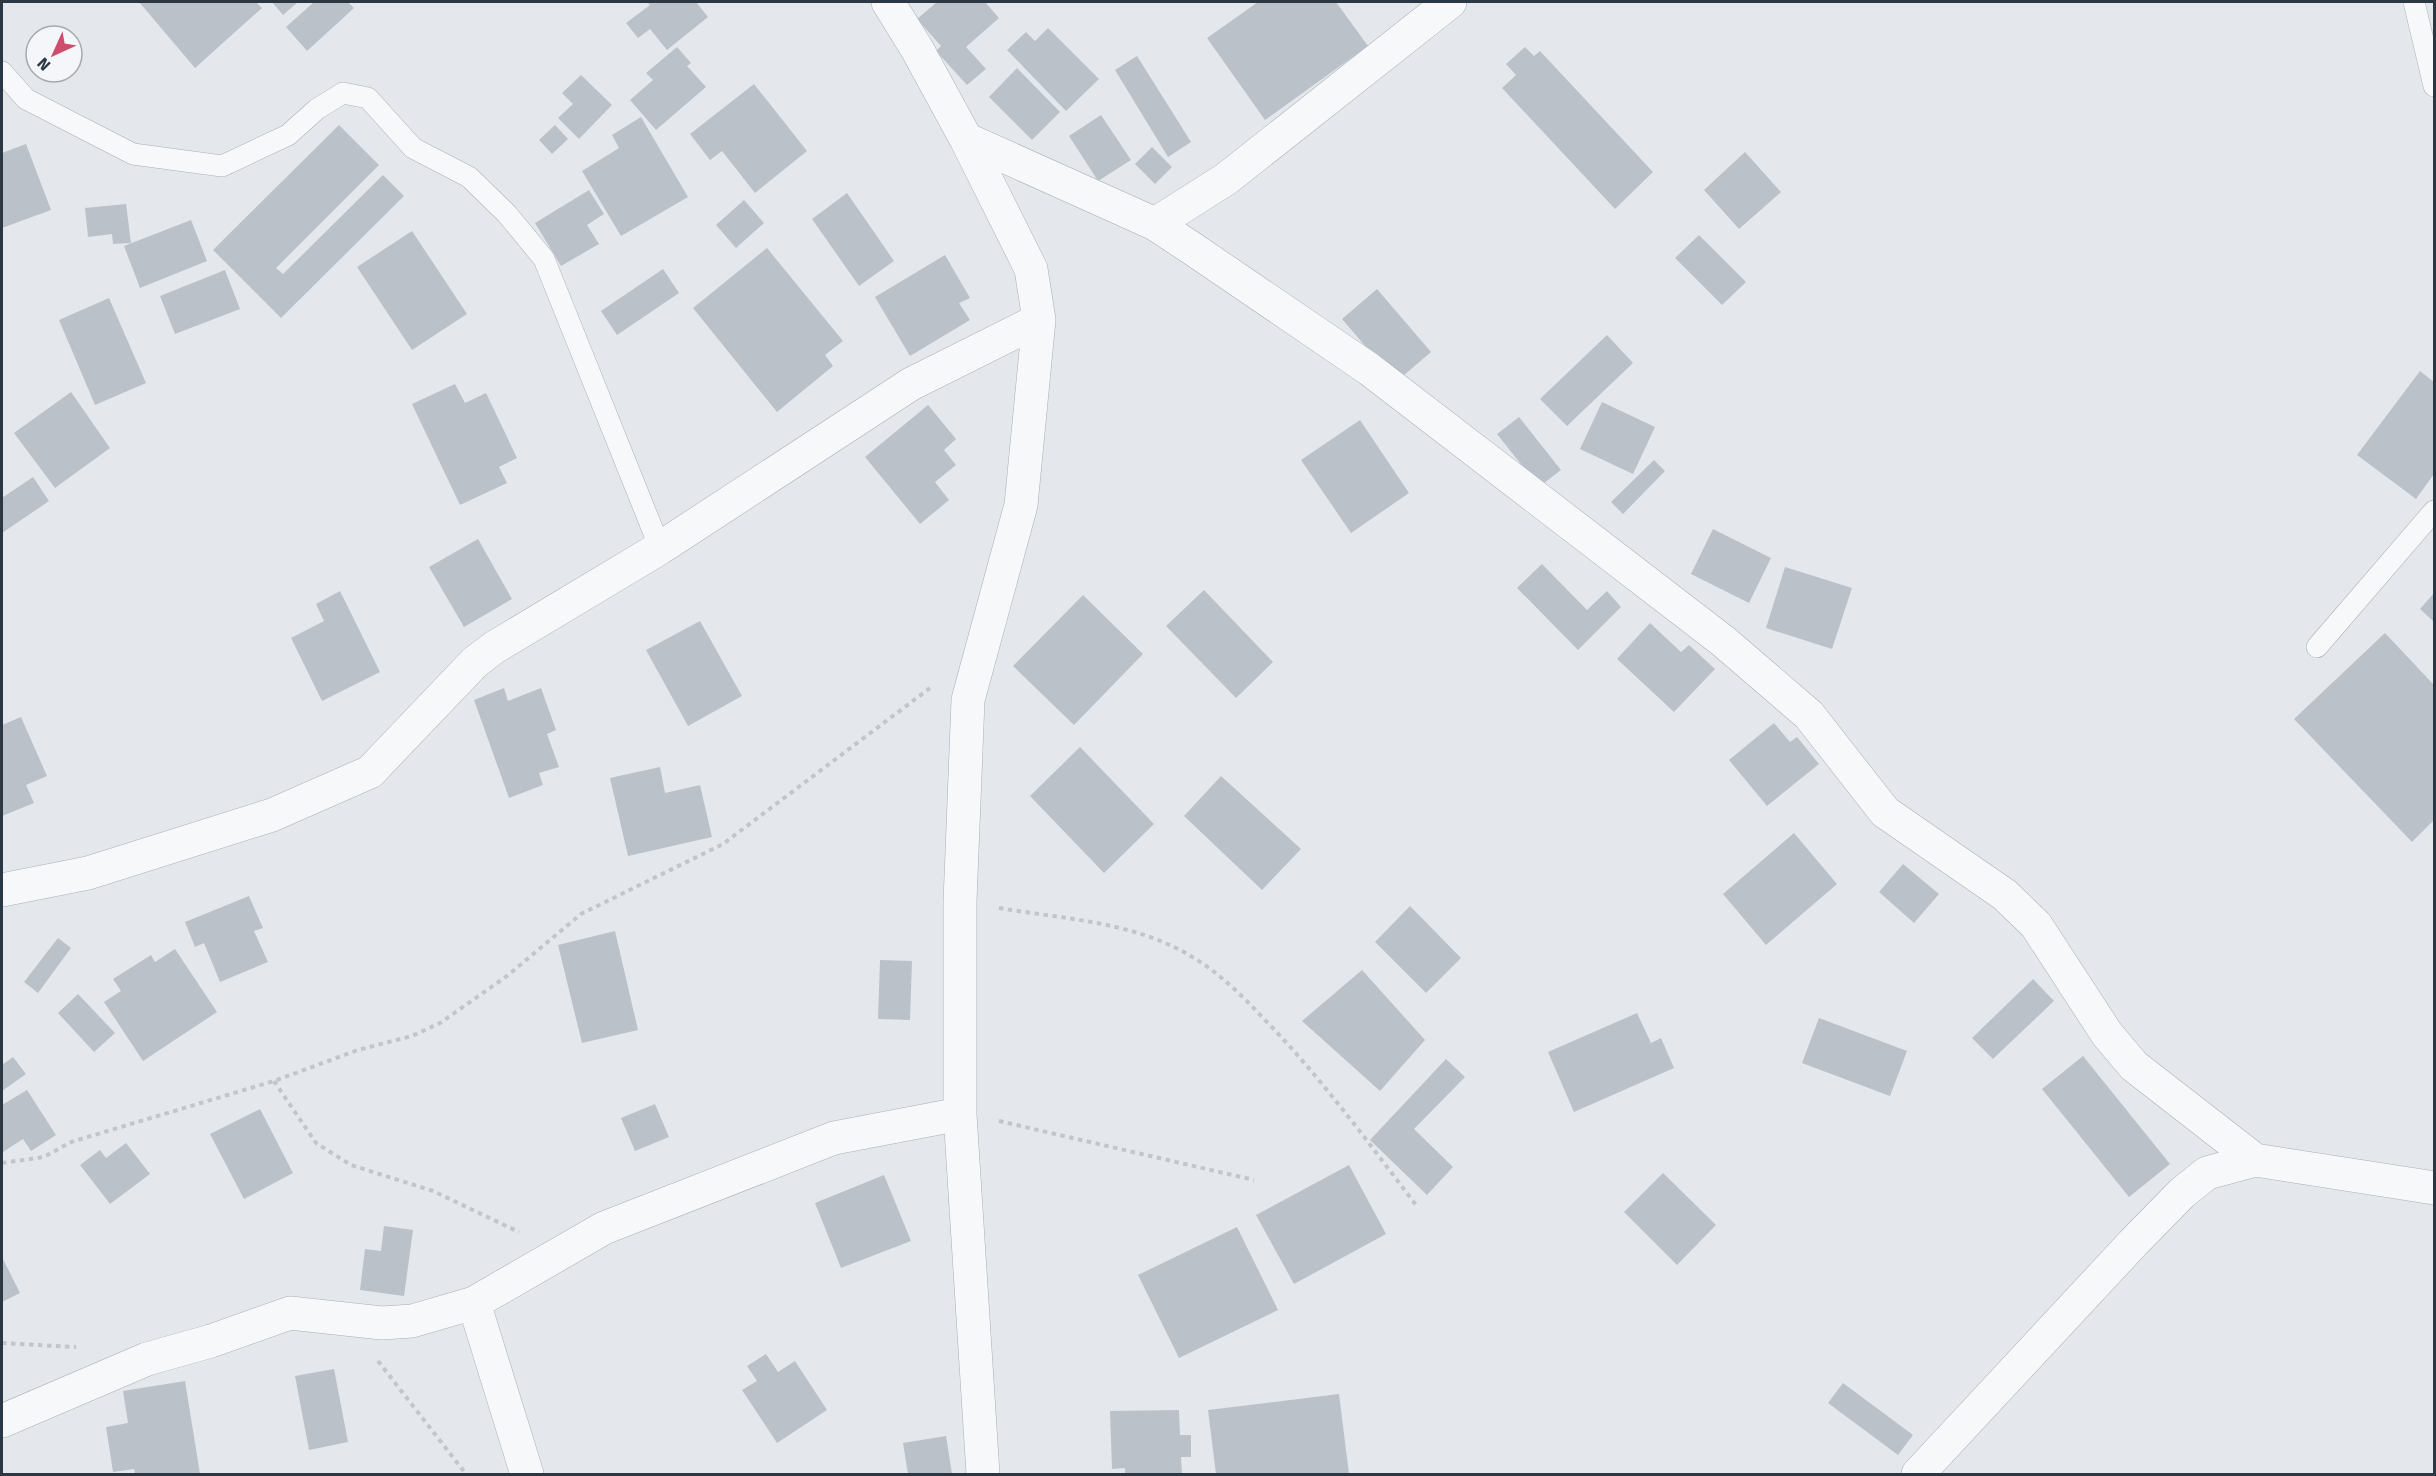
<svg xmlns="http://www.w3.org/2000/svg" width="2436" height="1476" font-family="'Fira Sans',sans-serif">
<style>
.building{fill:#bbc1c9}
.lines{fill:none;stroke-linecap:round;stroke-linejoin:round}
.service-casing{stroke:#a9afb6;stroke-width:22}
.minor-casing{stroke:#a9afb6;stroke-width:34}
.path{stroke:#c2c6cb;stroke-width:4;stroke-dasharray:4.5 4.5;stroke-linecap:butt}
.service{stroke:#f7f8fa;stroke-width:21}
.minor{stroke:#f7f8fa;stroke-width:33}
</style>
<rect width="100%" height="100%" fill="#e4e8ec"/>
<path class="building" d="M139,2h117l6,6 -67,60z
M272,2h26l-15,13z
M314,2h34l6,6 -47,43 -21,-24z
M647,2h49l12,15 -41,33 -17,-21 -12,9 -12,-15 24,-18z
M937,2h48l14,16 -33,29 20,22 -19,16 -31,-34 5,-5 -24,-27z
M1258,2h78l32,44 -103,74 -58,-82z
M1048,28l51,51 -33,32 -59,-61 19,-18 9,9z
M677,47l14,16 -4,3 19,21 -50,43 -26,-30 23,-20 -7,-7z
M1525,47l9,9 6,-5 113,121 -38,37 -113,-121 14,-13 -10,-11z
M1137,56l54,86 -23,15 -53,-87z
M1017,68l43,44 -28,28 -43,-43z
M581,75l31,30 -33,34 -21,-21 15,-14 -11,-11z
M754,84l53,67 -52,42 -33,-42 -12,9 -20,-26z
M1101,115l30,45 -33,21 -29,-45z
M641,117l47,80 -67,39 -39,-65 37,-23 -7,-13z
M339,125l40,40 -103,103 7,6 100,-99 21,21 -123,122 -68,-68z
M555,125l13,14 -16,15 -13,-14z
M26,144l25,66 -49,18v-75z
M1152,147l20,20 -17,17 -20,-20z
M1745,152l36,40 -42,37 -35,-39z
M589,190l15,24 -17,11 12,19 -38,22 -26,-43z
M847,193l47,68 -35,25 -47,-67z
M744,200l20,23 -28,25 -20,-23z
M126,204l5,39 -18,1 -1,-10 -24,3 -3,-29z
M191,220l16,41 -67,27 -16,-42z
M412,231l55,83 -55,36 -55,-83z
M1699,235l47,47 -24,23 -47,-47z
M767,248l76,93 -18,14 8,11 -56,46 -84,-104z
M945,255l25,43 -11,5 11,17 -60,36 -35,-59z
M663,269l16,24 -62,42 -16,-24z
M225,270l15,39 -65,25 -15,-38z
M1377,289l54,63 -35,30 -54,-63z
M109,298l37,85 -51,22 -36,-85z
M1607,335l26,28 -66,63 -27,-27z
M2420,371l14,11v92l-18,25 -59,-44z
M455,384l10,19 21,-10 31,65 -18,9 8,16 -47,22 -48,-101z
M71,392l39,56 -55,40 -41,-55z
M1602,402l53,25 -22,47 -53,-25z
M928,405l28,34 -12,11 12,15 -21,17 14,18 -29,24 -55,-67z
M1519,417l42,53 -22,17 -42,-53z
M1360,420l49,73 -58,40 -50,-73z
M1654,460l11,11 -42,43 -12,-12z
M33,477l16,24 -47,32v-35z
M1713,529l58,29 -22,45 -58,-29z
M478,539l34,60 -48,28 -35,-60z
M1542,564l45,46 20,-19 14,16 -43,43 -61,-62z
M1785,567l67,21 -20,61 -66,-21z
M1204,590l69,72 -37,36 -70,-72z
M340,591l40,81 -58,29 -31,-63 33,-17 -8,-17z
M2434,593v29l-14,-13z
M1083,595l60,59 -69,71 -61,-59z
M700,621l42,75 -54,30 -42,-76z
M1650,623l31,29 8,-7 26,24 -41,43 -57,-53z
M2385,633l49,52v135l-22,22 -118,-123z
M504,688l4,13 33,-13 15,42 -9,4 12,33 -20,6 4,12 -34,13 -35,-98z
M21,717l26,59 -21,9 8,18 -32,13v-91z
M1774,723l16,19 7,-5 22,27 -52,42 -38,-46z
M1080,747l74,77 -50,49 -74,-77z
M660,767l5,26 35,-8 12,52 -84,19 -18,-78z
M1221,776l80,73 -39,41 -78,-74z
M1794,833l43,51 -71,61 -43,-51z
M1903,864l36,30 -25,29 -35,-31z
M249,896l14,32 -9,3 14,31 -48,20 -16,-39 -9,4 -10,-25z
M1410,906l51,52 -35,35 -51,-51z
M615,931l23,99 -56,13 -24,-98z
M58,938l13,10 -33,45 -14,-11z
M175,949l42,63 -74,49 -39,-59 17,-11 -8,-12 38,-24 4,7z
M880,960l32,1 -2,59 -32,-1z
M1362,970l63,70 -45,51 -78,-70z
M2033,979l21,22 -61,58 -21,-21z
M78,994l37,39 -21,19 -36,-39z
M1637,1013l14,30 10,-5 13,30 -100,44 -26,-60z
M1819,1018l88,33 -17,45 -88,-33z
M2083,1056l87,108 -41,33 -87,-108z
M13,1057l13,17 -24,17v-26z
M1446,1059l19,18 -51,52 39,38 -26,28 -57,-55z
M27,1090l29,45 -25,16 -8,-12 -20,13 -1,-47z
M655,1104l14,33 -34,14 -14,-33z
M260,1109l33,64 -49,26 -34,-65z
M126,1143l24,31 -40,30 -30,-39 20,-15 6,8z
M1349,1165l37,69 -92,50 -38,-69z
M1663,1173l53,52 -39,40 -53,-53z
M884,1175l27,66 -70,27 -26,-65z
M384,1226l29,4 -9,66 -44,-6 5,-41 16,2z
M1237,1227l41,83 -99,48 -41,-83z
M2,1257l18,36 -18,9z
M766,1354l12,18 17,-11 32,49 -50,33 -35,-53 15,-9 -10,-15z
M334,1369l14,73 -39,8 -14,-74z
M185,1381l15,93h-65l-1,-5 -21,3 -7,-45 22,-4 -5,-32z
M1843,1383l70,52 -15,20 -70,-52z
M1339,1394l10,80h-133l-8,-64z
M1179,1410l1,25h11v22h-10l1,17h-57v-6l-13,1 -2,-58z
M946,1436l6,38h-44l-5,-31z"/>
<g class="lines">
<defs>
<path id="service" d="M2414,2l20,84
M2,72l24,27 107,55 89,12 66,-31 29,-26 26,-16 25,5 45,50 56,29 38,37 37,45 116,289
M2317,647l117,-136"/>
<path id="minor" d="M888,2l29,47 49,90 65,130 8,51 -18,185 -53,195 -8,202v212l23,360
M966,139l189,85 35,23 179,122 354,272 86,74 76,97 120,83 31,30 71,109 27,32 121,94
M1155,224l71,-45 224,-177
M2,890l86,-17 184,-58 98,-43 105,-110 20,-15 165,-99 251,-164 128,-64
M474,1303l53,171
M2,1421l145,-62 64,-18 79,-28 92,10 30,-2 62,-18 130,-75 230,-90 126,-24
M1918,1474l215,-231 49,-50 25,-20 48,-13 179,28"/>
</defs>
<use href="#service" class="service-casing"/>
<use href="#minor" class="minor-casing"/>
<path class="path" d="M999,908c59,10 123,13 177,40 35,17 62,43 88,71 56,57 103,122 152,186
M274,1081l42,62 35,22 82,26 86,41
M999,1121l255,59
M2,1163l42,-6 27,-15 203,-61 84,-31 54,-14 28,-13 67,-47 74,-62 142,-70 207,-156
M2,1343l74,4
M378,1361l88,113"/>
<use href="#service" class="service"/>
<use href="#minor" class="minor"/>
</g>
<rect width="2436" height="1476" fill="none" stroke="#2c3744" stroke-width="6"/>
<g transform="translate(54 54) rotate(225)"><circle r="28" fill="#f4f6f9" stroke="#a4aab1" stroke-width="1.5"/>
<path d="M0-4.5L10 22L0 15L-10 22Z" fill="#ce4c6c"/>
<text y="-9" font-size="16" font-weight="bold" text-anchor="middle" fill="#2c3744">N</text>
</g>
</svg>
